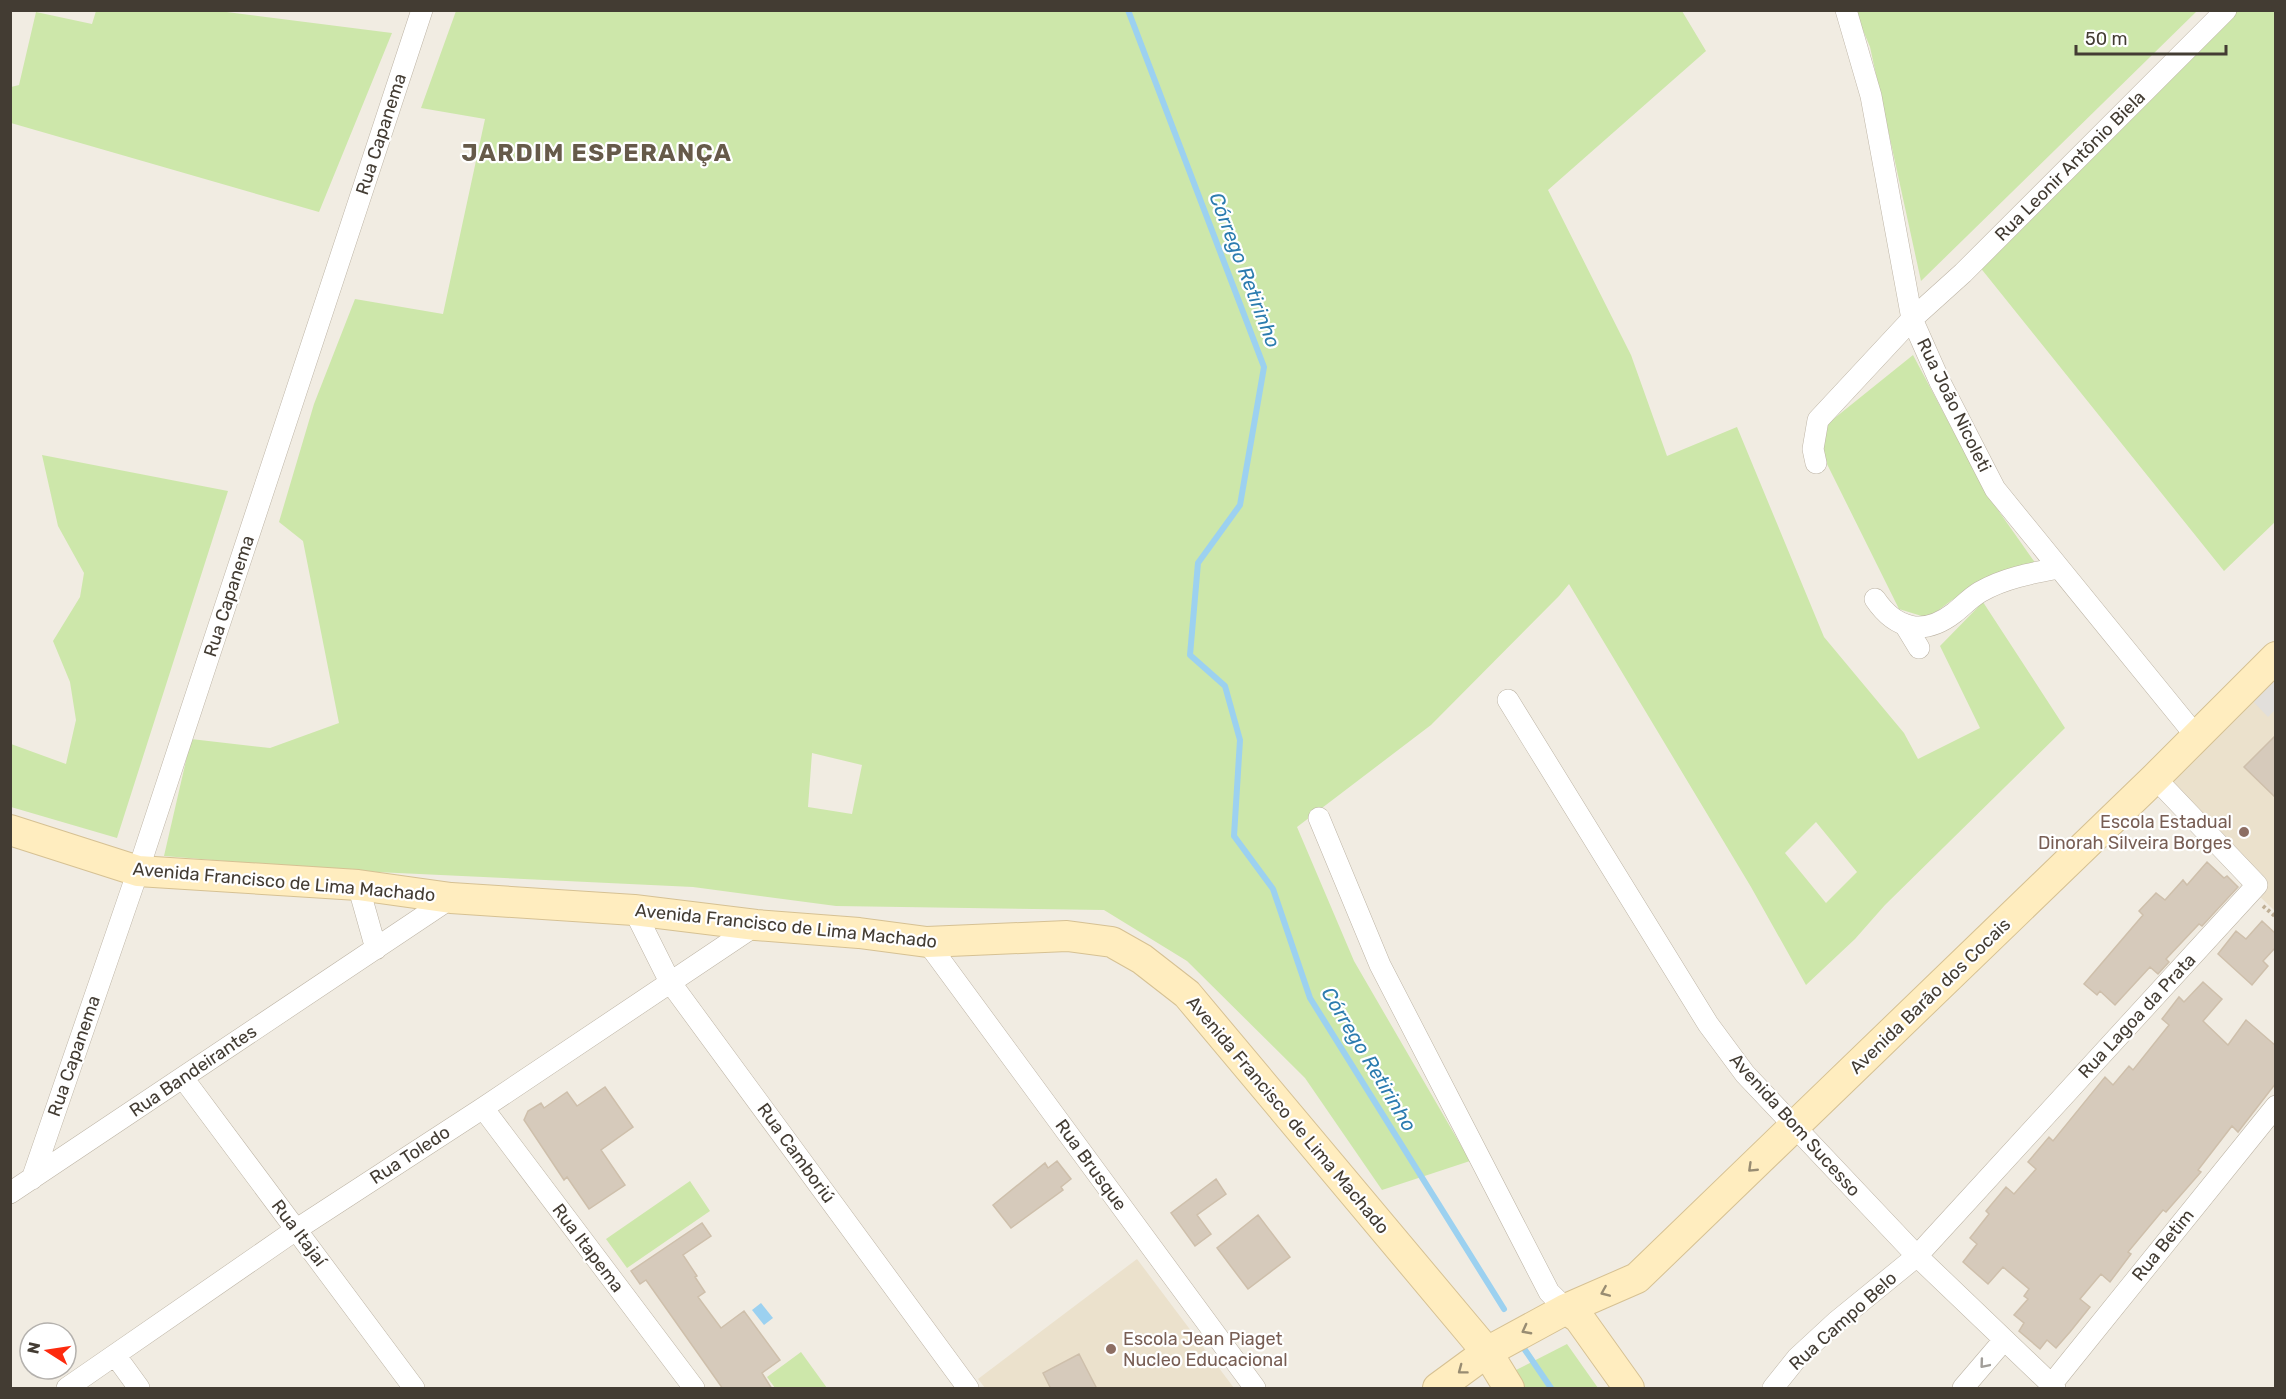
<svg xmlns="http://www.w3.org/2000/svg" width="2286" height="1399" font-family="Rubik,sans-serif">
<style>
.education{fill:#ebe1cc}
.green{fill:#cde7aa;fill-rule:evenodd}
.parking{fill:#e2dfdb}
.water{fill:#9cd1f0}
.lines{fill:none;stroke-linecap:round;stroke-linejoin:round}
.stream{stroke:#9cd1f0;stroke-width:6}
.building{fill:#d6cabb;stroke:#cebfab;stroke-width:1.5}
.street-casing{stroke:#bdb4a5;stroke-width:22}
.secondary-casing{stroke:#d6c193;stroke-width:32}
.path{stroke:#bfaf96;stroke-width:4;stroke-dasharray:3 3;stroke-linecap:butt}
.street{stroke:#fff;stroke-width:21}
.secondary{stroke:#ffedbf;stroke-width:30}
.oneway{stroke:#988c72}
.oneway2{stroke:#a19e99}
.education-dot{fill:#8d6e63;stroke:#fff;stroke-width:2}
.labels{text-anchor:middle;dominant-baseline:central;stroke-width:4.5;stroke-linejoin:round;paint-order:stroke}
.street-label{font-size:18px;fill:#433c33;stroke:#fff}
.education-label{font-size:18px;fill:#785e54;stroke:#fff;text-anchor:end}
.water-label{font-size:20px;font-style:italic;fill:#2c7caf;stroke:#fff}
.district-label{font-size:24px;font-weight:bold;letter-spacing:1.5px;fill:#665a4a;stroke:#fff}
</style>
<rect width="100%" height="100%" fill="#f1ece2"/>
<path class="education" d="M2275,666v245l-18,-17 -94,-116z
M1137,1259l97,129h-249l-7,-9z"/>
<path class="green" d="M219,11l173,22 -73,179 -308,-89v-36l8,-2 17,-73 56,12 4,-13z
M456,11h1226l24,40 -158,139 83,165 36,101 70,-29 87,210 80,96 14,26 62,-31 -40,-82 43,-44 82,126 -180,177 -30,34 -49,46 -55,-98 -182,-303 -10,12 -128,129 -134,102 57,134 116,200 -88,29 -77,-112 -118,-117 -83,-51 -268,-4 -143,-19 -359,-17 -170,-14 27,-117 79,9 69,-25 -36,-182 -24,-19 35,-118 41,-105 88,15 42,-195 -64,-11zM812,753l50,12 -10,49 -44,-7zM1816,822l41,50 -31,31 -41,-50z
M1855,11h342l-276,270 -51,-234z
M2237,11h38v511l-51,49 -245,-305z
M1913,355l73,138 50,71 -84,36 -24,18 -29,-9 -73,-147 -4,-15 4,-22z
M42,455l186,36 -111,347 -106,-31v-63l55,20 10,-44 -6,-38 -17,-41 27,-44 4,-24 -26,-47z
M690,1181l20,30 -83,57 -21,-29z
M1567,1344l31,44h-74l-10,-17z
M801,1352l26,36h-52l-8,-11z"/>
<path class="parking" d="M2275,666v44l-7,7 -21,-22z"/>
<path class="water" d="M761,1303l12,15 -9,7 -12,-15z"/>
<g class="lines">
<path class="stream" d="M1128,10l136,357 -24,138 -42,58 -8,92 35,31 15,54 -6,96 39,53 37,109 194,311
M1525,1350l26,38"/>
</g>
<path class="building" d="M2276,735v63l-32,-31z
M2207,862l17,16 3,-2 11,11 -36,39 -3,-2 -33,35 3,3 -11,12 -8,-7 -35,38 -15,-14 -3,4 -13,-11 59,-69 -4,-4 17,-18 9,7 18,-20 4,5z
M2262,921l14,13v13l-13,14 5,5 -16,19 -34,-31 18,-23 10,8z
M2203,982l19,17 -19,22 25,24 18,-25 30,26v37l-38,49 -6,-6 -34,44 3,2 -35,40 -3,-2 -35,42 3,2 -21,28 -9,-8 -21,25 10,8 -20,25 -14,16 -9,-8 -7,9 -21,-18 5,-8 -10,-8 14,-16 -4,-3 5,-7 -26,-22 -15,17 -25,-22 14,-18 -7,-6 19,-24 -3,-3 20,-24 8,7 22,-25 -8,-7 21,-25 4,4 52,-64 8,8 16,-19 4,4 36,-45 -7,-6 17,-22 5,5z
M605,1087l28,40 -32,23 24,35 -36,24 -22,-32 -3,3 -40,-60 4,-9 13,-8 3,5 23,-16 10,14z
M1057,1161l14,18 -10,8 2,3 -52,38 -18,-23 52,-42 3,5z
M1216,1179l10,15 -29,21 14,19 -16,12 -24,-33z
M1258,1215l32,42 -42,32 -31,-41z
M702,1223l9,13 -28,19 14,21 -2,1 10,15 -7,5 23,31 23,-17 36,49 -18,13 10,16h-49l-77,-109 -6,4 -9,-13z
M1079,1354l18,35h-46l-8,-16z"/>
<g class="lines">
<defs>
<path id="street" d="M1846,10l25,86 41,223 28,63 55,107 201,247
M1816,463l-3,-14 5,-29 94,-101 51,-46 263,-263
M1875,599c21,31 49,37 79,14 9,-7 16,-15 26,-21 24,-14 52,-19 79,-24
M1905,625l14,23
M1508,700l200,324 37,50 172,182 138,132
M1319,818l61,147 169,327 17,17
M358,885l18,64
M634,910l36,72 298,406
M927,942l328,446
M183,1078l231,310
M483,1108l211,280
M32,1179l106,-308 284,-861
M10,1193l441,-295
M115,1355l24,33
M2051,1385l225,-279
M67,1388l230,-159 186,-121 273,-183
M1773,1388l24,-30 39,-36 81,-66 340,-371 -102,-107
M1963,1388l41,-48"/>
<path id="secondary" d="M10,830l128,41 220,14 93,13 183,12 122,15 103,8 68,9 140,-6 45,6 30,17 45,35 300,358 22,36
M1566,1309l13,9 50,70
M1438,1388l49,-36 79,-43 71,-31 518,-500 121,-121"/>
</defs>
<use href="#street" class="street-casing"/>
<use href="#secondary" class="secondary-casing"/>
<path class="path" d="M2263,906l13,11"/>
<use href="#street" class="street"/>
<use href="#secondary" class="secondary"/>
</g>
<defs><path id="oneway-chevron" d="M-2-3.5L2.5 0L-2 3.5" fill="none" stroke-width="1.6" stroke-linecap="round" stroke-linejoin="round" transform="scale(1.5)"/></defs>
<g class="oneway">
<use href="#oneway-chevron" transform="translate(1752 1168) rotate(136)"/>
<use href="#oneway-chevron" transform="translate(1605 1292) rotate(157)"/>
<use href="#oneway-chevron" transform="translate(1526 1330) rotate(152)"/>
<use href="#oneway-chevron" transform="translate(1462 1370) rotate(143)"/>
</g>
<use class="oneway2" href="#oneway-chevron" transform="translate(1984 1364) rotate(130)"/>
<g class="education-dot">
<circle cx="2244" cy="832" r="6"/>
<circle cx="1111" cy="1349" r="6"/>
</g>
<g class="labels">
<g class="street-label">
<text transform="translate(381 134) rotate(-72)">Rua Capanema</text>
<text transform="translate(2070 166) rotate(-45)">Rua Leonir Antônio Biela</text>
<text transform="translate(1954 405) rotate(64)">Rua João Nicoleti</text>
<text transform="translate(229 596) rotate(-72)">Rua Capanema</text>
<text transform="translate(284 882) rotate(5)">Avenida Francisco de Lima Machado</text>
<text transform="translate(786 926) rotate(6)">Avenida Francisco de Lima Machado</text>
<text transform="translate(1930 996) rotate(-44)">Avenida Barão dos Cocais</text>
<text transform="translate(2137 1016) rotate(-47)">Rua Lagoa da Prata</text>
<text transform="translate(74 1056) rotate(-71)">Rua Capanema</text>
<text transform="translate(193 1071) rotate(-34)">Rua Bandeirantes</text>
<text transform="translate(1288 1115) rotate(50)">Avenida Francisco de Lima Machado</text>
<text transform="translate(1795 1125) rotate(48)">Avenida Bom Sucesso</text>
<text transform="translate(796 1153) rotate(54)">Rua Camboriú</text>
<text transform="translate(410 1155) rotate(-33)">Rua Toledo</text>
<text transform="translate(1091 1165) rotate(54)">Rua Brusque</text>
<text transform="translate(299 1233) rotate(53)">Rua Itajaí</text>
<text transform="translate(2163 1245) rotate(-51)">Rua Betim</text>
<text transform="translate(588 1248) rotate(53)">Rua Itapema</text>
<text transform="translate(1843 1321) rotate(-42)">Rua Campo Belo</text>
</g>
<g class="education-label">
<text x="2232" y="822">Escola Estadual<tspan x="2232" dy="21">Dinorah Silveira Borges</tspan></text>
<text x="1123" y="1339" text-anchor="start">Escola Jean Piaget<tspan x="1123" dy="21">Nucleo Educacional</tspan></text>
</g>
<g class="water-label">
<text transform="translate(1245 270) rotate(69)">Córrego Retirinho</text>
<text transform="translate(1369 1059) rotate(59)">Córrego Retirinho</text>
</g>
<g class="district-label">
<text x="597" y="153">JARDIM ESPERANÇA</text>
</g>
</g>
<rect width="2286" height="1399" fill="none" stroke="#433c33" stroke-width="24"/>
<g transform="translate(48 1351) rotate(282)"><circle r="28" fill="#ffffff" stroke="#b4b1ad" stroke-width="1.5"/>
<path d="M0-4.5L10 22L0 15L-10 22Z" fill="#fd2a0e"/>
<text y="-9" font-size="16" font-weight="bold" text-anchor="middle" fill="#433c33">N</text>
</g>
<path d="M2076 45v9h150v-9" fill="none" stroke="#433c33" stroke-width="3"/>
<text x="2085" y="45" font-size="18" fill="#433c33" stroke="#ffffff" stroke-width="4.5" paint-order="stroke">50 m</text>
</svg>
